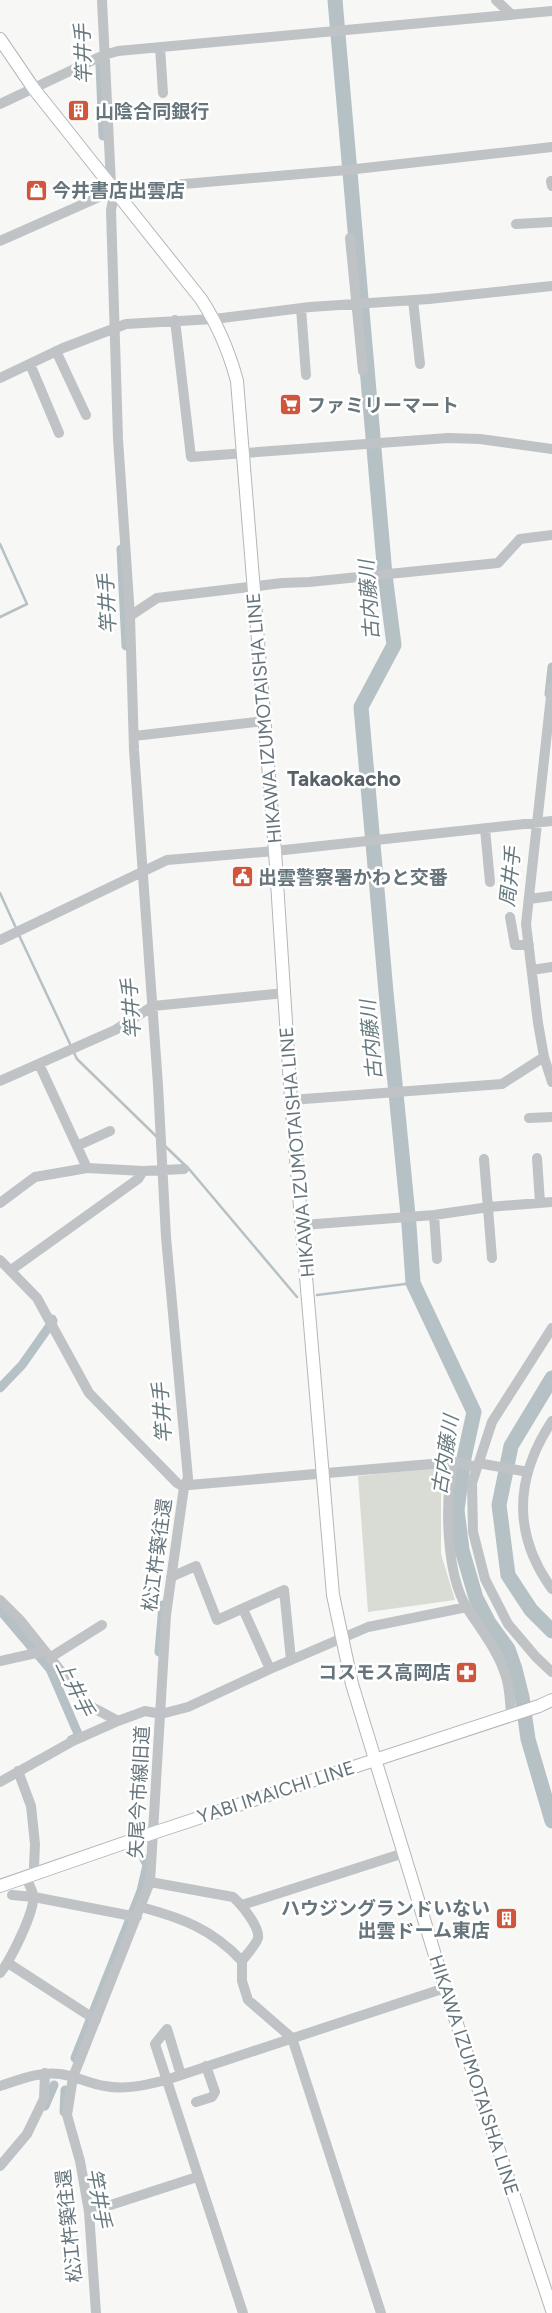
<svg xmlns="http://www.w3.org/2000/svg" width="552" height="2313" font-family="Figtree,'Noto Sans JP',sans-serif">
<style>
.green{fill:#d8dcd5}
.lines{fill:none;stroke-linecap:round;stroke-linejoin:round}
.stream{stroke:#b6c1c5;stroke-width:2.5}
.canal{stroke:#b6c1c5;stroke-width:9}
.river{stroke:#b6c1c5;stroke-width:15}
.major-casing{stroke:#b3b7ba;stroke-width:14}
.minor{stroke:#bfc3c6;stroke-width:10}
.major{stroke:#fff;stroke-width:12}
.labels{text-anchor:middle;dominant-baseline:central;stroke-width:5;stroke-linejoin:round;paint-order:stroke}
.poi-label{font-size:19px;font-weight:bold;fill:#66747c;stroke:#fff;text-anchor:start}
.street-label{font-size:19px;fill:#66747c;stroke:#fff}
.water-label{font-size:20px;font-style:italic;fill:#66797e;stroke:#fff}
.quarter-label{font-size:21px;font-weight:bold;fill:#576268;stroke:#fff}
</style>
<rect width="100%" height="100%" fill="#f7f7f5"/>
<path class="green" d="M441,1467v87l14,46 -87,12 -10,-136z"/>
<g class="lines">
<path class="stream" d="M0,544l27,60 -27,13
M0,893l16,35
M18,933l53,113
M73,1051l4,8 81,79
M165,1146l24,23 108,128
M317,1295l96,-12"/>
<path class="canal" d="M100,65l3,71
M121,549l5,97
M549,694l3,-27
M0,1388l22,-23 31,-44 -1,-2
M0,1610l50,59 29,67 -8,4
M159,1652l4,-47
M75,2058l66,-167 6,-26 -3,-6
M45,2106l9,-21
M64,2112l1,-22"/>
<path class="river" d="M335,0l50,575 9,70 -33,62 25,285 23,233 4,58 61,129 -10,46 -7,52 5,40 14,48 13,25 19,26 7,20 7,28 6,42 24,82
M552,1378l-41,68 -12,59 9,70 23,35 21,21"/>
<defs>
<path id="major" d="M0,39l34,50 167,210c17,26 28,52 36,82l38,470 16,249 42,495 19,89 93,304 107,322
M0,1886l153,-53 386,-127 13,-6"/>
</defs>
<use href="#major" class="major-casing"/>
<path class="minor" d="M102,0l9,184
M496,0l16,15
M160,47l3,46
M0,104l104,-49 14,-4 434,-40
M551,181l1,5
M516,224l36,-2
M350,238l13,133
M0,241l115,-51 232,-20 205,-23
M413,300l7,64
M301,308l5,67
M175,320l16,137 257,-19 32,1 72,10
M56,351l30,64
M30,364l29,69
M0,378l63,-30 63,-24 88,-5 96,-12 119,-8 123,-13
M130,616l27,-18 125,-15 27,-1 189,-19 22,-24 32,-4
M552,687l-26,237 12,99 6,34 8,25
M134,736l131,-15
M485,829l5,53
M529,899l23,-3
M510,917l5,28h14
M0,940l167,-80 108,-9 277,-30
M532,970l20,-3
M39,1064l48,104
M0,1081l115,-51 38,-24 132,-13
M291,1100l211,-16 42,-27
M529,1118l23,-1
M77,1146l33,-15
M537,1158l3,45
M484,1159l8,99
M0,1203l35,-26 52,-9 56,3
M434,1215l3,44
M303,1225l131,-10 55,-8 63,-5
M0,1260l37,38 52,95 88,90 7,4
M11,1270l127,-91 5,-8 41,-2
M552,1328l-60,94 -20,61 1,49 12,47 23,45 28,33 16,15
M552,1421c-37,56 -40,113 0,168
M454,1462c-10,38 -8,112 13,146 14,22 32,44 39,69 4,12 4,26 5,38
M478,1463l50,9
M186,1484l3,1 265,-23 23,5
M171,1577l25,-11 21,54 67,-30 7,70
M0,1600l21,21 67,84 30,16
M243,1609l27,60
M51,1657l51,-32
M0,1661l45,-10
M18,1771l13,35 4,38 -1,23 2,6
M0,1782l73,-41 45,-20 27,-10 16,3 27,-7 82,-38 98,-42 99,-20
M150,1882l83,15c8,7 27,30 25,41 -2,7 -12,17 -16,23
M12,1895l22,2 103,20
M242,1905l162,-52
M141,1907c41,11 71,22 101,54v20l6,19 44,38 89,275
M8,1963l88,57
M0,1973c10,-12 36,-63 33,-78 -1,-6 -5,-12 -7,-18
M181,2075l-14,-46 -12,15 88,269
M0,2086c19,-6 40,-15 60,-12 16,2 30,10 45,12 21,4 41,-1 61,-6l279,-92
M196,2102l16,-5 3,-5 -9,-26
M0,2166l27,-32 17,-35 1,-26
M89,2212l108,-35
M96,2313l-7,-101 -9,-51 -13,-46 6,-38 77,-195 16,-267 18,-128 4,-9 -22,-241 -8,-152 -24,-335 -4,-134 -12,-177 -7,-229 4,-20"/>
<use href="#major" class="major"/>
</g>
<defs>
<symbol id="building-square" viewBox="-11 -11 22 22"><rect x="-9" y="-9" width="18" height="18" rx="4" fill="#cf563d" stroke="#fff"/><path d="M-4-6H4V6H1V3H-1V6H-4ZM-2.5-4.3h1.7v1.8h-1.7ZM.8-4.3h1.7v1.8H.8ZM-2.5-1h1.7V.8h-1.7ZM.8-1h1.7V.8H.8Z" fill="#fff"/></symbol>
<symbol id="shop-square" viewBox="-11 -11 22 22"><rect x="-9" y="-9" width="18" height="18" rx="4" fill="#cf563d" stroke="#fff"/><path d="M-5-2.5h2.3a2.7 3.5 0 0 1 5.4 0H5L5.5 6h-11ZM-1.5-2.5h3a1.5 2.3 0 0 0-3 0Z" fill="#fff"/></symbol>
<symbol id="supermarket-square" viewBox="-11 -11 22 22"><rect x="-9" y="-9" width="18" height="18" rx="4" fill="#cf563d" stroke="#fff"/><path d="M-6-5.5h2.5l.6 2H6L4.5 2H-2.5L-4.4-4H-6ZM-1.5 3.2a1.3 1.3 0 1 0 .1 0ZM3 3.2a1.3 1.3 0 1 0 .1 0Z" fill="#fff"/></symbol>
<symbol id="civic-square" viewBox="-11 -11 22 22"><rect x="-9" y="-9" width="18" height="18" rx="4" fill="#cf563d" stroke="#fff"/><path d="M-.6-6.5H3V-4.5H.6V-3L4-1V1h2V6H-6V1h2V-1L-.6-3ZM-1.2 2.5V6h2.4V2.5Z" fill="#fff"/></symbol>
<symbol id="pharmacy-square" viewBox="-11 -11 22 22"><rect x="-9" y="-9" width="18" height="18" rx="4" fill="#cf563d" stroke="#fff"/><path d="M-2-6h4v4h4v4h-4v4h-4v-4h-4v-4h4Z" fill="#fff"/></symbol>
</defs>
<g fill-rule="evenodd">
<use href="#building-square" x="66" y="98" width="25" height="25"/>
<use href="#shop-square" x="24" y="178" width="25" height="25"/>
<use href="#supermarket-square" x="278" y="392" width="25" height="25"/>
<use href="#civic-square" x="230" y="864" width="25" height="25"/>
<use href="#pharmacy-square" x="454" y="1660" width="25" height="25"/>
<use href="#building-square" x="494" y="1906" width="25" height="25"/>
</g>
<g class="labels">
<g class="poi-label">
<text x="95" y="111">山陰合同銀行</text>
<text x="52" y="190">今井書店出雲店</text>
<text x="307" y="405">ファミリーマート</text>
<text x="258" y="877">出雲警察署かわと交番</text>
<text x="451" y="1672" text-anchor="end">コスモス高岡店</text>
<text x="490" y="1908" text-anchor="end">ハウジングランドいない<tspan x="490" dy="22">出雲ドーム東店</tspan></text>
</g>
<g class="street-label">
<text transform="translate(264 718) rotate(-95)">HIKAWA IZUMOTAISHA LINE</text>
<text transform="translate(297 1152) rotate(-95)">HIKAWA IZUMOTAISHA LINE</text>
<text transform="translate(157 1555) rotate(-82)">松江杵築往還</text>
<text transform="translate(139 1792) rotate(-87)">矢尾今市線旧道</text>
<text transform="translate(276 1792) rotate(-18)">YABI IMAICHI LINE</text>
<text transform="translate(474 2075) rotate(72)">HIKAWA IZUMOTAISHA LINE</text>
<text transform="translate(69 2226) rotate(-96)">松江杵築往還</text>
</g>
<g class="water-label">
<text transform="translate(83 54) rotate(-92)">竿井手</text>
<text transform="translate(369 600) rotate(-94)">古内藤川</text>
<text transform="translate(107 604) rotate(-93)">竿井手</text>
<text transform="translate(510 877) rotate(-84)">周井手</text>
<text transform="translate(131 1009) rotate(-94)">竿井手</text>
<text transform="translate(371 1040) rotate(-95)">古内藤川</text>
<text transform="translate(162 1413) rotate(-94)">竿井手</text>
<text transform="translate(445 1455) rotate(-81)">古内藤川</text>
<text transform="translate(75 1688) rotate(64)">上井手</text>
<text transform="translate(99 2198) rotate(80)">竿井手</text>
</g>
<g class="quarter-label">
<text x="344" y="778">Takaokacho</text>
</g>
</g>
</svg>
